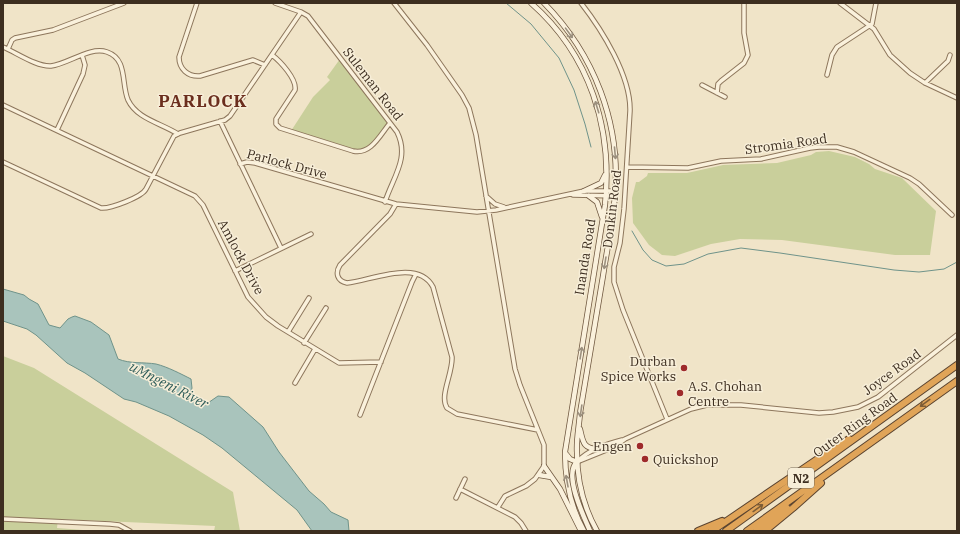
<svg xmlns="http://www.w3.org/2000/svg" width="960" height="534" font-family="'IBM Plex Serif',serif">
<style>
.green{fill:#c9cf9b}
.water{fill:#a9c4bc;stroke:#6f938a}
.lines{fill:none;stroke-linecap:round;stroke-linejoin:round}
.stream{stroke:#6f938a;stroke-width:1}
.minor-casing{stroke:#8d765c;stroke-width:5.5}
.secondary-casing{stroke:#6f573f;stroke-width:6}
.motorway-casing{stroke:#5b4430;stroke-width:8}
.minor{stroke:#faf1dc;stroke-width:3.5}
.secondary{stroke:#faf1dc;stroke-width:4.5}
.motorway{stroke:#e0a458;stroke-width:6}
.oneway{stroke:#9c907e}
.oneway2{stroke:#7e5d36}
.poi-dot{fill:#9e2a2b;stroke:#f7eed8;stroke-width:1.5}
.labels{text-anchor:middle;dominant-baseline:central;stroke-width:3;stroke-linejoin:round;paint-order:stroke}
.shield{fill:#f7eed8;stroke:#756857;stroke-width:1}
.shield-label{font-size:12px;font-weight:bold;fill:#3d2e20}
.street-label{font-size:13px;fill:#3d2e20;stroke:#f7eed8}
.poi-label{font-size:13px;fill:#3d2e20;stroke:#f7eed8;text-anchor:end}
.water-label{font-size:14px;font-style:italic;fill:#2f5d5a;stroke:#f7eed8}
.district-label{font-size:17px;font-weight:bold;letter-spacing:1px;fill:#6b2e1e;stroke:#f7eed8}
</style>
<rect width="100%" height="100%" fill="#f0e4c8"/>
<path class="green" d="M340,59l49,64c-9,11 -17,25 -32,28l-66,-20 22,-34 17,-17 -3,-3z
M829,151l26,6 14,7 6,5 27,9 34,33 -6,44h-35l-113,-15 -42,-1 -29,5 -36,12 -13,-1 -13,-10 -16,-22 -1,-25 4,-16h3l8,-6 1,-3h39l36,-8 54,-2 34,-8 5,-3z
M3,356l31,12 199,124 7,39h-26l1,-5 -157,-7 -1,9 39,3h-93z"/>
<path class="water" d="M3,289l21,6 5,4 9,5 11,21 11,3 8,-9 4,-2 3,-1 16,6 18,13 9,24c12,5 26,3 38,5 12,3 25,10 35,15l1,9 -2,7 6,7 9,3 13,-9 11,1 34,30 16,25 30,39 15,13 7,8 17,8 1,11h-37l-15,-21 -75,-62 -19,-13 -34,-19 -33,-14 -12,-3 -39,-26 -18,-10 -31,-28 -9,-6 -24,-8z"/>
<g class="lines">
<path class="stream" d="M506,3l25,21 28,34 15,32 11,34 6,23
M632,231l11,19 9,10 14,6 18,-2 24,-10 33,-6 39,5 114,17 25,2 25,-3 13,-7"/>
<defs>
<path id="minor" d="M197,3l-18,54c0,12 9,20 21,19l53,-16 12,5
M275,3l26,9 7,4 89,116c13,26 -4,45 -12,70
M394,3l33,42 35,50 7,13 7,27 39,234 5,16 24,60v21l-9,13 -9,7 -21,10 -7,11
M581,3c21,27 50,73 49,108l-6,98 -4,34 -6,24v15l9,28 44,109
M840,3l34,26 16,26 20,18 15,10 32,15
M3,47c14,6 34,20 48,19 17,-2 39,-20 56,-14 21,7 14,32 21,48 9,19 33,23 50,34
M8,49l4,-9 3,-2 38,-8 71,-27
M272,55c8,6 25,24 23,35l-19,29v5l4,4 73,23c18,4 27,-16 37,-28
M827,75l5,-20 5,-8 35,-23 4,-21
M925,83l23,-22 2,-6
M702,85l23,12
M717,93l1,-9 3,-3 23,-18 4,-8 -4,-22v-30
M3,105l192,91 8,9 45,92 18,20 12,9 61,37 42,-1
M220,121l61,127
M57,130l26,-56 2,-9 -3,-10
M3,162l98,46c9,1 41,-11 45,-19l28,-53 6,-3 45,-13 5,-4 71,-104
M240,164l7,-2 8,1 141,41 81,8 19,-2 88,-19h32
M627,167l61,1 33,-7 40,-2 49,-11 9,-1h18l17,5 56,26 9,6 33,31
M573,195l42,1
M486,196l9,8 9,3
M396,204l-6,10 -50,51c-5,8 -3,16 7,18 23,-2 71,-25 86,4l19,70c1,16 -13,39 -5,51l10,6 81,16
M235,271l76,-37
M288,332l21,-34
M304,343l22,-35
M295,383l20,-34
M360,415l52,-133 4,-8
M577,462l37,-15 11,-8 66,-30 16,-4h34l78,8 14,-1 25,-5 20,-10 79,-62
M577,462c10,-12 30,-18 45,-22
M460,489l55,28 6,6 5,8
M456,498l9,-19
M3,519l107,5 9,1 11,6"/>
<path id="secondary" d="M531,3c59,52 82,125 74,202l-40,247c0,28 5,54 19,79
M544,3c50,51 77,120 71,192 -2,27 -8,54 -12,81 -8,46 -15,91 -23,137 -1,14 -4,27 -3,40 0,27 7,55 20,78
M584,191l17,-8 4,-8
M589,196l8,6 5,15
M580,429c3,13 3,20 19,20
M566,454l4,5 7,3
M577,462c-14,12 7,55 13,69
M544,466l16,23 21,42
M539,475l12,2"/>
<path id="motorway" d="M698,531l24,-10
M712,531l113,-77 24,-15
M726,531l231,-166
M747,531l210,-150
M757,531l30,-23
M765,531l28,-23 28,-25"/>
</defs>
<use href="#minor" class="minor-casing"/>
<use href="#secondary" class="secondary-casing"/>
<use href="#motorway" class="motorway-casing"/>
<use href="#minor" class="minor"/>
<use href="#secondary" class="secondary"/>
<use href="#motorway" class="motorway"/>
</g>
<defs><path id="oneway-shaft" d="M-6 0H5M1.5-3L5.5 0L1.5 3" fill="none" stroke-width="1.6" stroke-linecap="round" stroke-linejoin="round"/></defs>
<g class="oneway">
<use href="#oneway-shaft" transform="translate(569 33) rotate(54)"/>
<use href="#oneway-shaft" transform="translate(597 107) rotate(-107)"/>
<use href="#oneway-shaft" transform="translate(615 153) rotate(85)"/>
<use href="#oneway-shaft" transform="translate(605 263) rotate(99)"/>
<use href="#oneway-shaft" transform="translate(581 353) rotate(-81)"/>
<use href="#oneway-shaft" transform="translate(581 411) rotate(98)"/>
<use href="#oneway-shaft" transform="translate(567 481) rotate(-100)"/>
</g>
<g class="oneway2">
<use href="#oneway-shaft" transform="translate(925 403) rotate(144)"/>
<use href="#oneway-shaft" transform="translate(758 508) rotate(-36)"/>
</g>
<g class="poi-dot">
<circle cx="684" cy="368" r="4"/>
<circle cx="680" cy="393" r="4"/>
<circle cx="640" cy="446" r="4"/>
<circle cx="645" cy="459" r="4"/>
</g>
<g class="labels">
<rect class="shield" x="788" y="468" width="26" height="20" rx="3"/>
<g class="shield-label">
<text x="801" y="478">N2</text>
</g>
<g class="street-label">
<text transform="translate(373 84) rotate(52)">Suleman Road</text>
<text transform="translate(786 144) rotate(-8)">Stromia Road</text>
<text transform="translate(287 164) rotate(15)">Parlock Drive</text>
<text transform="translate(612 209) rotate(-83)">Donkin Road</text>
<text transform="translate(241 257) rotate(62)">Amlock Drive</text>
<text transform="translate(585 257) rotate(-81)">Inanda Road</text>
<text transform="translate(892 372) rotate(-36)">Joyce Road</text>
<text transform="translate(855 425) rotate(-36)">Outer Ring Road</text>
</g>
<g class="poi-label">
<text x="676" y="361">Durban<tspan x="676" dy="15">Spice Works</tspan></text>
<text x="688" y="386" text-anchor="start">A.S. Chohan<tspan x="688" dy="15">Centre</tspan></text>
<text x="632" y="446">Engen</text>
<text x="653" y="459" text-anchor="start">Quickshop</text>
</g>
<g class="water-label">
<text transform="translate(169 385) rotate(27)">uMngeni River</text>
</g>
<g class="district-label">
<text x="203" y="101">PARLOCK</text>
</g>
</g>
<rect width="960" height="534" fill="none" stroke="#3d2e20" stroke-width="8"/>
</svg>
